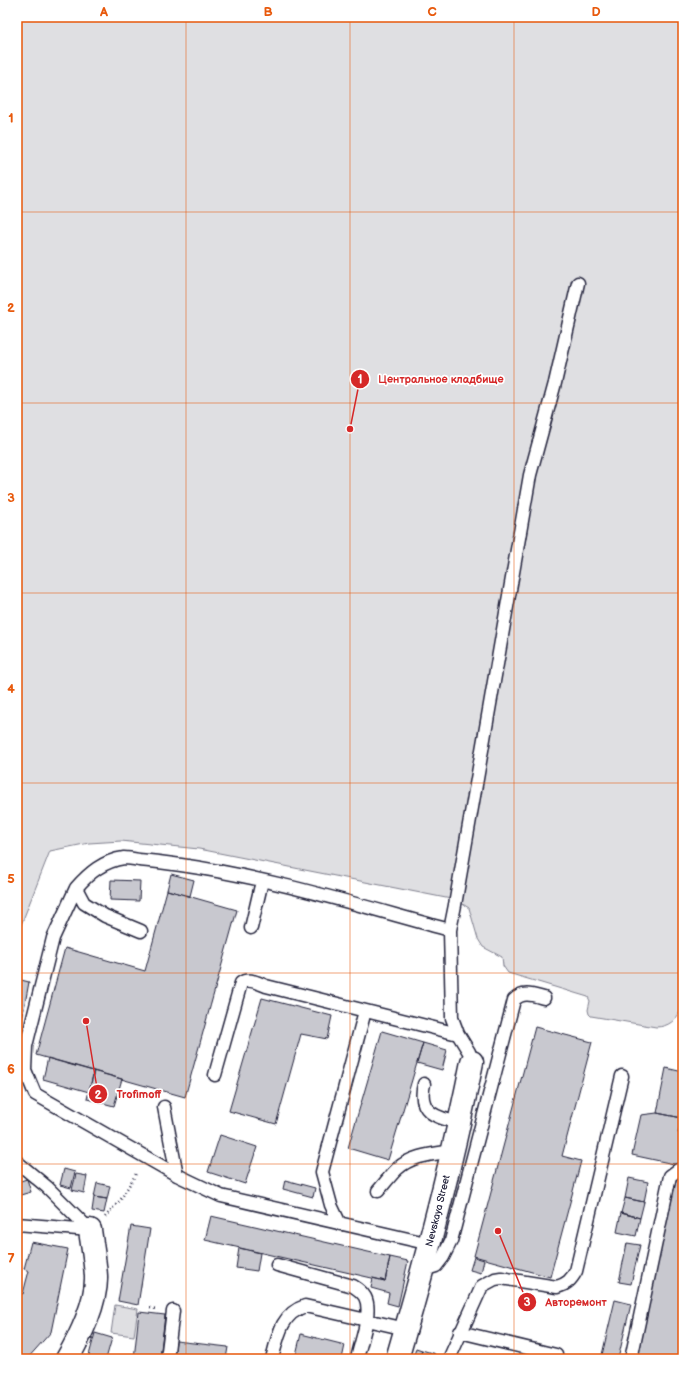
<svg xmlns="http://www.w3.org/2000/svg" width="700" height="1376" font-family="'Balsamiq Sans',sans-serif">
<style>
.green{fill:#dfdfe2;stroke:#80808e}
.building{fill:#c8c8cf;stroke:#22223b}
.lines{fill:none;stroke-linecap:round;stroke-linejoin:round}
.service-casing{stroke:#22223b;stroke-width:15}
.minor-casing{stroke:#22223b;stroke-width:25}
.path{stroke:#22223b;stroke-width:2.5;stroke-dasharray:1 3;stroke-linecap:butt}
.service{stroke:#fff;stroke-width:12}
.minor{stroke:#fff;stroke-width:22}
.grid{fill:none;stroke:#e8590c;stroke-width:1;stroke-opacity:0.55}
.labels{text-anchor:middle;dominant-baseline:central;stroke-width:3.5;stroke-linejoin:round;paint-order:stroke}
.street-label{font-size:10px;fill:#22223b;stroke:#fff}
.leader{fill:none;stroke:#d62828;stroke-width:1.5}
.callout-dot{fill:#d62828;stroke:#fff;stroke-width:1.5}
.mark-label{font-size:12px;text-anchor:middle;font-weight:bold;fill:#fff}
.callout-label{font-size:11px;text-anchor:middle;font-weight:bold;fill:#d62828;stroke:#fff;stroke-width:3.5;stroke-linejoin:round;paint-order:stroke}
.neatline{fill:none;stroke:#e8590c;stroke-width:1.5}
.grid-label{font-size:13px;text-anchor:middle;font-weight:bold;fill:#e8590c}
</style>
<rect width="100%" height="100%" fill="#fff"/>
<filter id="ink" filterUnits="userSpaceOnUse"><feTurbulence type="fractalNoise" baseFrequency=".025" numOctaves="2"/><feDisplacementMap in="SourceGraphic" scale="8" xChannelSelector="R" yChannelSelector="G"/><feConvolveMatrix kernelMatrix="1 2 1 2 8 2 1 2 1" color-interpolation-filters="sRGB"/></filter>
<g filter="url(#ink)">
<path class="green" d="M17,17h666v975c-1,5 0,12 -2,17 -4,11 -13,18 -25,18l-65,-11 -2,-2 -1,-4 2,-9 -2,-4 -80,-24 -5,-7 -1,-9 -19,-10 -5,-8 -9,-31 -13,-8 -257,-51 -78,-8 -32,2 -39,8 -31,79 -2,2z
M115,1305l23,4 -4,27 -23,-3z"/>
<path class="building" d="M171,874l23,6 -4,16 -23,-6z
M111,880l29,1 -1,20 -29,-1z
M167,890l70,20 -52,187 -149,-42 29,-107 80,23z
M17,979l12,3 -12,65z
M262,998l70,18 -5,23 -26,-5 -25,90 -47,-13z
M535,1027l57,15 -30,114 19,5 -31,116 -76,-21z
M382,1031l41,12 -35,117 -40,-12z
M423,1043l24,7 -5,20 -25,-7z
M48,1058l46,13 -5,21 -46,-13z
M666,1068l17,4v39l-1,7 -25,-5z
M94,1071l28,8 -8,27 -27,-7z
M657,1113l25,5 -4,15 5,1v32l-51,-11 9,-40z
M220,1135l37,12 -12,37 -37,-12z
M64,1169l11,3 -4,16 -11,-3z
M76,1174l11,2 -3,17 -12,-3z
M677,1175l6,1v171l-3,12h-43z
M629,1178l19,4 -4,20 -19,-4z
M27,1179l4,13 -14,4v-14z
M285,1180l30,8 -2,9 -30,-8z
M97,1183l13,3 -3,13 -13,-2z
M94,1197l13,2 -3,14 -12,-2z
M625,1198l19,4 -4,16 -19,-5z
M621,1213l19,5 -4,18 -19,-4z
M211,1216l179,41 -5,24 -180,-41z
M131,1226l19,3 -12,76 -20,-4z
M31,1242l37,7 -17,83 -24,27h-10v-67l6,2 3,-12 3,-11 -5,-2z
M627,1243l13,2 -9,39 -12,-2z
M239,1248l21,5 -3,18 -21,-3z
M390,1257l18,4 -10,45 -11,-3 2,-10 -18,-5 2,-10 12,3z
M474,1257l10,3 -3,13 -11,-3z
M615,1300l16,4 -13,55h-17z
M139,1312l26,3 -5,44h-26z
M95,1333l17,5 -6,21h-18z
M301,1334l44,11 -3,14h-47z
M176,1341l52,6 -2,12h-52z
M416,1348l6,2 -3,9h-6z
M422,1350l13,4 -2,5h-14z"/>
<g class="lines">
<defs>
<path id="service" d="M76,888l-23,50 -27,108 -1,24 10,24 142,81 44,21 209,48
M251,928l11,-47
M450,930l5,-25 75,-430 25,-92 23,-100
M141,931l-36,-15 -21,-13 -8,-15c13,-15 27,-27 48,-30 4,0 10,1 15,2 14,1 28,3 42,5 91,13 180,41 269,65l2,88 6,16 11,18 3,10
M215,1075l26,-92c7,-6 17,0 25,3l192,48
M424,1084c-7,28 12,34 36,39
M164,1107l13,68
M17,1162l30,25 43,43
M378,1191c6,-7 12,-15 19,-22 15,-14 37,-15 56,-18
M17,1224l73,6
M340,1224l-9,-19 -9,-33 43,-161
M277,1265l76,21c5,3 9,6 12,11 8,15 -5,46 -8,62
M423,1270l13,-4 7,-9 8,-16 63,-241c9,-9 19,-5 30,-2
M460,1332l96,23
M167,1359l6,-48
M272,1359c6,-23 9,-45 33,-53l101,23
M449,1359l33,-73 13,-7 6,-1 56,9c10,-3 14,-7 19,-16l46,-195
M631,1359l39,-183 8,-6 5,1"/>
<path id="minor" d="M67,1359c13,-22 30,-57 29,-83 -1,-16 -4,-31 -6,-46
M397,1359c29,-98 55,-197 75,-297"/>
</defs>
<use href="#service" class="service-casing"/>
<use href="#minor" class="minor-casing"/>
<path class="path" d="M105,1217l16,-18 16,-27
M150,1308l7,1"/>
<use href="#service" class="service"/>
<use href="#minor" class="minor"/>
</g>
</g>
<path class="grid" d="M186,17v1342M350,17v1342M514,17v1342M17,212h666M17,403h666M17,593h666M17,783h666M17,973h666M17,1164h666"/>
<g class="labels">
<g class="street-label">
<text transform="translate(438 1211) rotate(-76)">Nevskaya Street</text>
</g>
</g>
<path class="leader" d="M350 429L360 379M86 1021L98 1094M498 1231L527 1302"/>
<g class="callout-dot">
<circle cx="350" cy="429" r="4"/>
<circle cx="86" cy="1021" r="4"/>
<circle cx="498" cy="1231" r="4"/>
<circle cx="360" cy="379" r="10"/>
<circle cx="98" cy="1094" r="10"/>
<circle cx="527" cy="1302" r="10"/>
</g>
<g class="mark-label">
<text x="360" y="383">1</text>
<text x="98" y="1099">2</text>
<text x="527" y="1306">3</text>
</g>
<g class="callout-label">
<text x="441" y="383">Центральное кладбище</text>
<text x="139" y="1098">Trofimoff</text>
<text x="576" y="1306">Авторемонт</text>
</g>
<rect width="700" height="1376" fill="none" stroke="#fff" stroke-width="44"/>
<rect x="22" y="22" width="656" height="1332" class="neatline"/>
<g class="grid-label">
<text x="104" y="16">A</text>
<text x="268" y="16">B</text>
<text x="432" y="16">C</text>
<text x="596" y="16">D</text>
<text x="11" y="122">1</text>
<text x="11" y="312">2</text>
<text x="11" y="502">3</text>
<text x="11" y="693">4</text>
<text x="11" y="883">5</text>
<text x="11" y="1073">6</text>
<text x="11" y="1263">7</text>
</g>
</svg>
